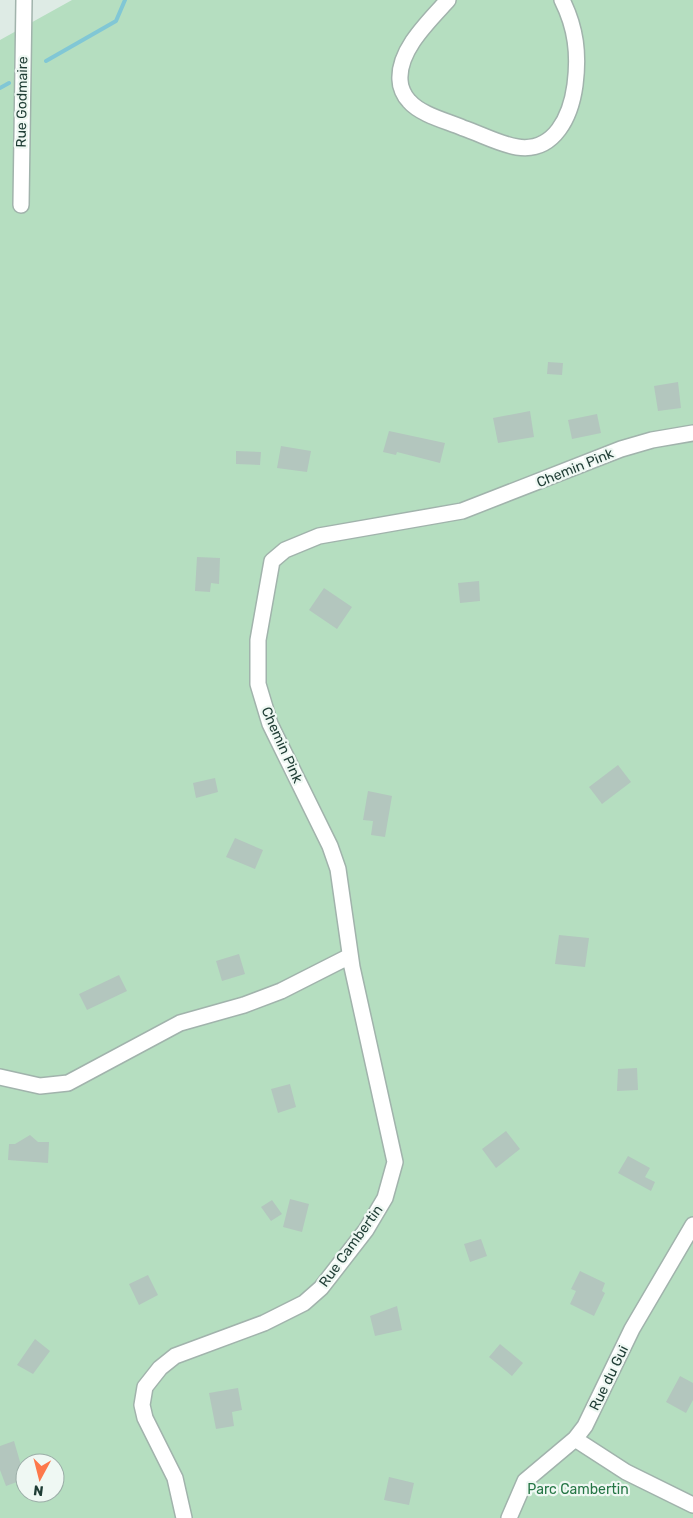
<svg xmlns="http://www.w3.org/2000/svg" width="693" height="1518" font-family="Rubik,sans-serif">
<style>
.green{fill:#b5dec0;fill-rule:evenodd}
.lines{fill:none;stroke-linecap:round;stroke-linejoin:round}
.stream{stroke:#81c7d5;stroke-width:4}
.building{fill:#b3c6be}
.minor-casing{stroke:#a1b3ac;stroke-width:18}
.minor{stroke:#fff;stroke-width:15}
.labels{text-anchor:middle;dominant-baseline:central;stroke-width:4.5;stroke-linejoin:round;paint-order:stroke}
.street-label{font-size:14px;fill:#1e3c34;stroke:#eff8f3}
.park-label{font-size:14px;fill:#257645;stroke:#eff8f3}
</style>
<rect width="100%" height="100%" fill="#deebe5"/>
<path class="green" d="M72,0h621v1518h-693v-1478zM25,1463h30v30h-30z"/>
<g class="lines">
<path class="stream" d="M46,61l70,-40 9,-21
M0,88l9,-5"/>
</g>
<path class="building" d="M548,362l15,1 -1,12 -15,-1z
M678,382l3,26 -23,3 -4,-25z
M530,411l4,26 -36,6 -5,-25z
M597,414l4,19 -29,6 -4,-19z
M389,431l56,12 -5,20 -43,-11 -1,3 -13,-3z
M281,446l30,5 -4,21 -30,-4z
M236,451l25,1 -1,13 -24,-1z
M197,557l23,1 -1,26 -8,-1 -1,9 -15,-1z
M479,581l1,20 -20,2 -2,-20z
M324,588l28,19 -15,22 -28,-19z
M618,765l13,17 -29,22 -13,-17z
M215,778l3,14 -22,6 -3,-15z
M368,791l24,5 -7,41 -14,-2 2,-14 -10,-1z
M235,838l28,12 -8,19 -29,-12z
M559,935l30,3 -4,29 -30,-3z
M239,954l6,20 -23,7 -6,-20z
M119,975l8,16 -40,19 -8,-16z
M637,1068l1,22 -21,1 1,-22z
M290,1084l6,23 -18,6 -7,-24z
M506,1131l14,18 -24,19 -14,-19z
M30,1135l8,7h11l-1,21 -40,-3 1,-16h6z
M628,1156l22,12 -5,9 10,5 -4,9 -33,-18z
M290,1199l19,5 -7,28 -19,-5z
M272,1200l10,14 -11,7 -10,-14z
M481,1239l6,17 -17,6 -6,-18z
M580,1271l25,12 -3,8 3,2 -11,23 -24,-12 6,-13 -5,-2z
M148,1275l10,20 -19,10 -10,-21z
M397,1306l5,24 -27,6 -5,-20z
M35,1339l15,12 -17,23 -16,-9z
M500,1344l23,19 -11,13 -23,-19z
M680,1376l13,7v17l-7,13 -20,-11z
M238,1388l4,22 -10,2 2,14 -18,3 -7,-36z
M14,1441l11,38 -19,7 -6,-16v-24z
M389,1477l25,6 -5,22 -25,-5z"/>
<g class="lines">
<defs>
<path id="minor" d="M448,0c-19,21 -50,50 -48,80 0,7 4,16 9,21 12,14 38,20 54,27 18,6 36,16 54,19 38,6 54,-32 58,-62 4,-31 1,-57 -13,-85
M21,205l3,-205
M0,1077l40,9 28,-3 112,-60 64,-18 37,-14 69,-35
M575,1439l51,33 67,33
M184,1518l-9,-40 -30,-60 -3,-13 3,-18 15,-19 15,-12 89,-33 40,-20 17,-15 45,-58 19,-32 10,-36 -43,-195 -14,-98 -8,-23 -60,-122 -12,-40v-44l14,-79 13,-11 34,-14 143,-25 159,-62 31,-9 41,-7
M509,1518l16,-37 50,-42 10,-13 47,-97 61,-104"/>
</defs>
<use href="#minor" class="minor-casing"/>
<use href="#minor" class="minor"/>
</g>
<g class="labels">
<g class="street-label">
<text transform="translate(22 102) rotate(-89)">Rue Godmaire</text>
<text transform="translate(575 468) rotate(-22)">Chemin Pink</text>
<text transform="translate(282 745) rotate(66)">Chemin Pink</text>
<text transform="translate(351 1246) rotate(-54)">Rue Cambertin</text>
<text transform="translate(609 1378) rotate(-64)">Rue du Gui</text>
</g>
<g class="park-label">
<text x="578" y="1489">Parc Cambertin</text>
</g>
</g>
<g transform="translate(40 1478) rotate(187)"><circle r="24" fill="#eff8f3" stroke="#9bada7"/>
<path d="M0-4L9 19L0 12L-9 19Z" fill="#fd784a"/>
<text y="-8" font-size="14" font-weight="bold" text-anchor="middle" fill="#1e3c34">N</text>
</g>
</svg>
